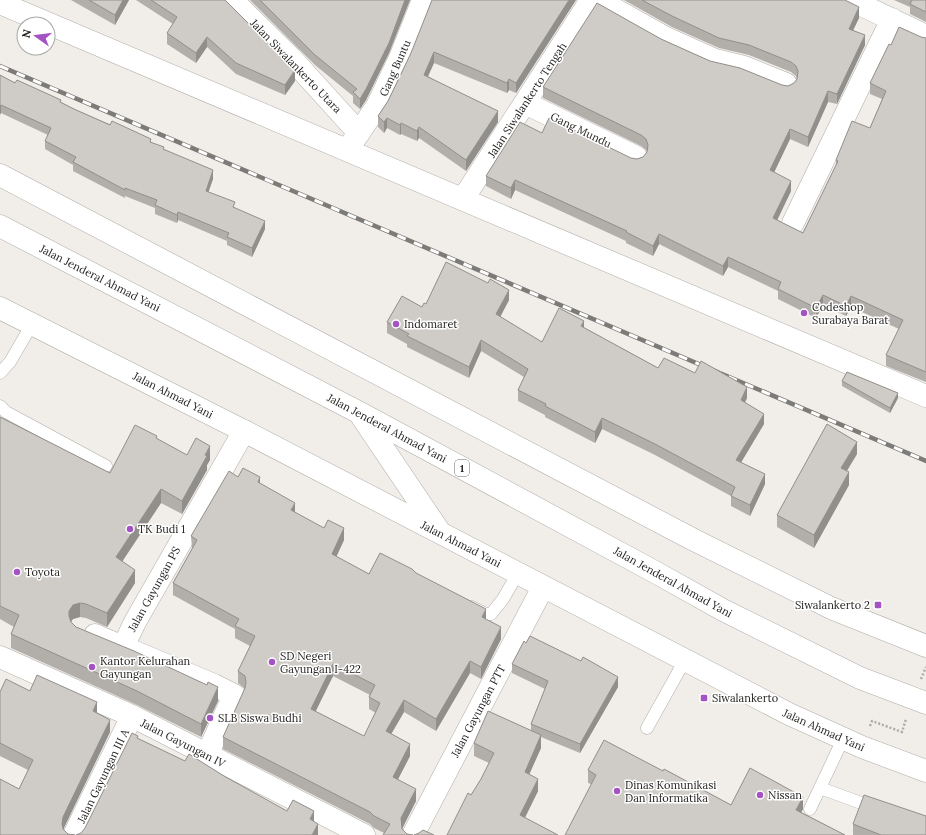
<svg xmlns="http://www.w3.org/2000/svg" width="926" height="835" font-family="Lora,serif">
<style>
.lines{fill:none;stroke-linecap:round;stroke-linejoin:round}
.lane-casing{stroke:#b0ada8;stroke-width:13}
.street-casing{stroke:#b0ada8;stroke-width:23}
.secondary-casing{stroke:#b0ada8;stroke-width:23}
.highway-casing{stroke:#b0ada8;stroke-width:23}
.path{stroke:#aeaba7;stroke-width:2.5;stroke-dasharray:2 2;stroke-linecap:butt}
.lane{stroke:#fff;stroke-width:12}
.street{stroke:#fff;stroke-width:22}
.secondary{stroke:#fff;stroke-width:22}
.highway{stroke:#fff;stroke-width:22}
.rail-casing{stroke:#7d7b78;stroke-width:4.5}
.rail{stroke:#fff;stroke-width:3;stroke-dasharray:9;stroke-linecap:butt}
.wall{fill:#b2afab;fill-rule:evenodd}
.shaded-wall{fill:#918f8b}
.building{fill:#cfccc7;stroke:#918f8b;fill-rule:evenodd}
.poi-dot{fill:#a453c3;stroke:#fff;stroke-width:1.5}
.labels{text-anchor:middle;dominant-baseline:central;stroke-width:3;stroke-linejoin:round;paint-order:stroke}
.shield{fill:#fff;stroke:#656463;stroke-width:1}
.shield-label{font-size:10px;font-weight:bold;fill:#232220}
.street-label{font-size:11px;fill:#232220;stroke:#fff}
.poi-label{font-size:11px;fill:#232220;stroke:#fff;text-anchor:start}
</style>
<rect width="100%" height="100%" fill="#f1eee9"/>
<g class="lines">
<defs>
<path id="lane" d="M0,373l10,-11 22,-38
M0,406l6,6 100,54
M472,607l14,7h5l12,-15 15,-26
M647,728l38,-68
M820,788l55,20
M810,809l33,-70"/>
<path id="street" d="M232,0l59,58 68,75
M598,0l68,38 49,22 29,7 42,17
M851,0l75,36
M525,103l111,54
M352,143l25,-37 23,-48 23,-58
M463,199l128,-199
M793,223l99,-204
M95,635l28,12 12,-25 109,-191
M123,647l91,38 20,10 -27,60
M0,657l132,59 232,119
M74,835l58,-119
M413,835l130,-248"/>
<path id="secondary" d="M0,3l926,393"/>
<path id="highway" d="M0,175l694,365 137,68 95,38
M0,226l360,187 295,159 68,38 137,68 66,25
M0,308l244,123 545,283 73,33 64,24
M362,417l77,114"/>
</defs>
<use href="#lane" class="lane-casing"/>
<use href="#street" class="street-casing"/>
<use href="#secondary" class="secondary-casing"/>
<use href="#highway" class="highway-casing"/>
<path class="path" d="M921,679l5,-12
M870,726l2,-5 30,11 4,-13"/>
<use href="#lane" class="lane"/>
<use href="#street" class="street"/>
<use href="#secondary" class="secondary"/>
<use href="#highway" class="highway"/>
<defs>
<path id="rail" d="M0,66l926,395"/>
</defs>
<use href="#rail" class="rail-casing"/>
<use href="#rail" class="rail"/>
</g>
<path class="wall" d="M71,0h58l-14,25z
M136,0h89l70,81 -10,14 -49,-21 -29,-27 -11,16 -29,-19v-11l6,-9z
M250,0h160l-21,53 -23,47 -6,9 -7,-6v-7l-38,-31z
M576,0l-60,93 -7,-3 -2,3 -73,-30 -6,13 70,46 -32,49 -47,-33 -2,3 -16,-7 -1,1 -13,-7 -3,5 -6,-6v-11l10,-15 23,-48z
M624,0h221l14,18 -6,12 12,15 -28,59 -9,-2 -20,45 -18,-8 -16,33 17,19 -14,29 26,13 33,-66v-7l34,-32 12,-29 -12,-5v-11l21,-38 30,-8 5,1v344l-40,-16v-11l13,-26 -48,-22 -5,9 -23,-11 -7,13 -38,-19v-8l-50,-24 -5,9 -64,-32 -6,12 -27,-13v-2l-111,-51 -4,9 -25,-13v-10l56,-43 89,25 6,1 6,-2 4,-5 -1,-2 -5,-4 -98,-48v-11l118,-48 49,22 72,24 6,1 6,-3 3,-4 -1,-3 -5,-4 -42,-17 -30,-7 -47,-21z
M894,0h32v22l-16,-8v-7z
M0,75l15,8 46,19 13,7 77,33 13,7 49,30 -5,13 27,16 30,21 -13,28 -25,-12v-4l-49,-21 -1,3 -22,-9v-6l-30,-12v2l-52,-27v-6l-28,-16v-8l3,-6 -47,-22z
M509,300l-9,17 42,25 42,-14 74,40 37,5 52,25 -2,4 19,22 -23,38 24,22 -15,32 -19,-10v-10l-76,-41 -53,-26 -7,14 -50,-26v-2l-27,-14v-11l6,-13 -43,-26 -12,27 -62,-31v-3l-20,-11v-11l35,-15 4,-3z
M842,381l56,17 -8,15 -48,-27z
M0,417l110,56 47,-34 30,16 23,5 -3,5v5l-25,44 -21,-11 -39,58 13,22 -28,44 -21,-9 -6,-1 -7,2 -2,3 5,5 142,74 -17,36 -64,-32 -126,-57v-14l3,-7 -14,-8z
M857,454l-10,17 2,14 -35,63 -37,-21v-12z
M238,477l22,6 35,30 49,27 -8,17 33,17 47,-1 70,46 15,20 -20,40 -11,-6 -34,58 -32,-19 -13,22 19,22 -12,23 18,22 -14,27v1l5,5 -23,-1 -10,-5 -4,-4 -147,-75v-12l22,-48 -7,-6v-12l12,-25 -15,-8v-9l-62,-34v-12l19,-34 -1,-13zM333,676l37,19 -1,2v12l7,4 -12,23 -49,-25z
M512,664l106,23 -38,66 -39,-16v11l-12,26 9,17 -13,27 -54,-23 10,-16 8,-16 -15,-7v-13l57,-12v-7l14,-35 -33,-16z
M30,691l67,22 13,19 -47,97 5,5 -68,1 19,-46 9,-19 -28,-14v-64z
M588,770l75,1 68,34 72,4 -2,3 44,23 -254,-51 -3,-1z
M853,824l73,11h-73z"/>
<path class="shaded-wall" d="M123,0h6l-14,25v-10z
M405,0h5l-21,53 -23,47 -6,9v-10z
M569,0h7l-60,93v-10z
M859,7v11l-10,21v-10z
M865,35v10l-28,59v-10z
M207,37v10l-11,16v-10z
M434,52v11l-10,22v-10z
M295,70v11l-10,14v-10z
M509,79v11l-2,3v-10z
M828,91v11l-20,45v-10z
M1,105v8l-1,2v-9z
M498,111v11l-32,49v-11z
M387,118v10l-3,5v-11z
M401,123v11l-1,1v-10z
M419,127v11l-2,3v-10z
M790,129v10l-20,42v-11z
M213,170v9l-7,20v-8z
M515,180v10l-4,9v-11z
M791,181v10l-18,38v-11z
M178,212v8l-1,3v-8z
M265,221v8l-13,28v-9z
M659,234v10l-6,12v-10z
M728,257v10l-5,9v-10z
M509,290v10l-13,25v-11z
M823,295v10l-7,13v-10z
M851,296v11l-5,9v-10z
M584,321v11l-3,-6z
M481,340v11l-12,27v-11z
M747,387v11l-6,12v-10z
M898,393v5l-8,15v-5z
M764,414v10l-28,47v-11z
M602,418v11l-7,14v-11z
M857,442v12l-16,26v-12z
M210,446v14l-3,5v5l-25,44v-13z
M849,472v13l-35,63v-13z
M765,474v10l-15,32v-11z
M260,477v12l-2,-7z
M161,489v14l-45,68v-14z
M295,503v12l-4,-5z
M344,528v12l-12,26v-12z
M135,570v13l-28,44v-14z
M80,603v14l-7,2 -4,5v-13l4,-6z
M486,609v13l-4,-5z
M501,627v12l-20,40v-12z
M470,661v12l-34,58v-12z
M333,664v12l-22,45v-12z
M618,677v10l-38,66v-9z
M218,687v14l-17,36v-13z
M404,700v12l-18,31v-12z
M97,702v12l-4,-3z
M110,720v12l-47,98 -1,-6 1,-7z
M541,735v13l-16,36v-12z
M410,744v12l-17,33v-12z
M538,779v12l-18,36v-12z
M416,789v12l-15,30v-13z
M803,797v12l-7,13v-12z
M314,811v13l-4,-5z
M318,824v11h-6z"/>
<path class="building" d="M89,0h34l-8,15z
M151,0h74l70,70 -10,15 -49,-22 -29,-26 -11,16 -29,-20 10,-16z
M260,0h145l-16,43 -23,46 -6,10 -7,-7 4,-3 -42,-34z
M432,0h137l-53,83 -7,-4 -2,4 -73,-31 -10,23 74,36 -32,49 -47,-33 -2,4 -16,-8 -1,2 -13,-7 -3,4 -6,-6 10,-15 23,-48z
M642,0h203l14,7 -10,22 16,6 -28,59 -9,-3 -20,46 -18,-8 -20,41 21,11 -18,37 30,15 35,-72 -2,-1 16,-39 18,7 16,-37 -16,-8 19,-39 2,1 8,-18 22,10 5,1v334l-40,-17 17,-35 -52,-24 -5,10 -23,-11 -7,13 -38,-19 3,-7 -53,-25 -5,9 -64,-32 -6,12 -27,-14 1,-1 -112,-51 -4,8 -25,-12 34,-54 22,11 7,-15 82,40 6,1 6,-2 4,-5 1,-7 -2,-6 -5,-4 -98,-48 54,-84 64,36 49,22 30,7 42,17 6,1 6,-3 3,-4 1,-8 -2,-5 -5,-4 -42,-17 -30,-7 -47,-22z
M912,0h14v12l-16,-8z
M0,75l15,8 2,-3 44,20 -1,2 14,7 36,16 2,-4 39,18 -1,3 14,5 -1,2 50,21 -7,21 29,11 -2,5 32,14 -13,27 -25,-11 2,-4 -51,-21 -1,3 -22,-10 2,-5 -32,-12v2l-52,-28 3,-5 -31,-16 6,-13 -50,-23 -1,1z
M446,262l42,21 2,-4 19,11 -13,24 46,28 17,-34 25,13 -3,5 77,42 6,-10 31,15 6,-12 46,26 -6,13 23,14 -28,46 29,14 -15,31 -19,-9 4,-9 -80,-43 -53,-26 -7,14 -50,-26 1,-2 -28,-14 10,-21 -47,-29 -12,27 -62,-31 2,-2 -22,-12 15,-26 20,11 2,-4 2,1z
M847,372l51,21 -8,15 -48,-27z
M0,417l110,56 25,-48 22,11 -1,2 31,17 9,-17 14,8 -5,9 2,1 -25,45 -21,-12 -45,68 19,13 -28,43 -21,-9 -6,-1 -7,2 -4,6v5l2,6 5,5 58,24 73,34 1,-3 10,5 -17,37 -64,-33 -126,-57 8,-19 -19,-9z
M827,424l30,18 -16,26 8,4 -35,63 -37,-20z
M243,468l17,9 -2,5 37,21 -4,7 33,18 4,-8 16,8 -12,26 37,20 11,-21 32,16 4,4 70,36 -4,8 19,10 -20,40 -11,-6 -34,58 -32,-19 -18,31 24,13 -17,33 23,12 -15,29 1,11 5,5 6,1h-30l7,-11 -16,-8 -4,-4 -147,-75 22,-49 1,-6 -1,-6 -7,-5 17,-35 -20,-10 4,-7 -66,-36 24,-43 -6,-4 38,-65 9,6zM333,664l42,21 -6,12 11,6 -16,33 -53,-27z
M530,636l51,25 2,-4 35,20 -38,67 -49,-20 17,-43 -36,-17 12,-23 2,2z
M37,675l60,27 -4,9 17,9 -47,97 -1,7 1,5 5,5 7,1h-75v-56l19,10 14,-29 -33,-17v-51l6,-13 24,12z
M488,711l53,24 -16,37 13,7 -18,36 38,20h-111l21,-42 3,2 10,-16 13,-26 -20,-10z
M132,733l6,3 -1,2 48,23 4,-7 35,22 63,35 6,-11 21,11 -4,8 8,5 -6,11h-236l5,-2 4,-5z
M604,740l59,31 1,-2 67,36 19,-37 53,29 -7,13 49,25h-280l31,-60 -8,-5z
M864,795l62,21v19h-45l-28,-11z
M423,830l11,5h-20l5,-2z"/>
<g class="poi-dot">
<circle cx="804" cy="313" r="4"/>
<circle cx="396" cy="324" r="4"/>
<circle cx="130" cy="529" r="4"/>
<circle cx="17" cy="572" r="4"/>
<rect x="874" y="601" width="8" height="8" rx="2"/>
<circle cx="272" cy="662" r="4"/>
<circle cx="92" cy="667" r="4"/>
<rect x="700" y="694" width="8" height="8" rx="2"/>
<circle cx="210" cy="718" r="4"/>
<circle cx="617" cy="791" r="4"/>
<circle cx="760" cy="795" r="4"/>
</g>
<g class="labels">
<rect class="shield" x="455" y="460" width="14" height="16" rx="3"/>
<g class="shield-label">
<text x="462" y="468">1</text>
</g>
<g class="street-label">
<text transform="translate(296 66) rotate(46)">Jalan Siwalankerto Utara</text>
<text transform="translate(395 68) rotate(-66)">Gang Buntu</text>
<text transform="translate(527 100) rotate(-57)">Jalan Siwalankerto Tengah</text>
<text transform="translate(581 130) rotate(26)">Gang Mundu</text>
<text transform="translate(100 278) rotate(27)">Jalan Jenderal Ahmad Yani</text>
<text transform="translate(173 395) rotate(27)">Jalan Ahmad Yani</text>
<text transform="translate(387 428) rotate(28)">Jalan Jenderal Ahmad Yani</text>
<text transform="translate(461 544) rotate(27)">Jalan Ahmad Yani</text>
<text transform="translate(673 582) rotate(29)">Jalan Jenderal Ahmad Yani</text>
<text transform="translate(154 589) rotate(-61)">Jalan Gayungan PS</text>
<text transform="translate(478 711) rotate(-62)">Jalan Gayungan PTT</text>
<text transform="translate(824 730) rotate(24)">Jalan Ahmad Yani</text>
<text transform="translate(183 743) rotate(27)">Jalan Gayungan IV</text>
<text transform="translate(103 776) rotate(-64)">Jalan Gayungan III A</text>
</g>
<g class="poi-label">
<text x="812" y="307">Codeshop<tspan x="812" dy="13">Surabaya Barat</tspan></text>
<text x="404" y="324">Indomaret</text>
<text x="138" y="529">TK Budi 1</text>
<text x="25" y="572">Toyota</text>
<text x="870" y="605" text-anchor="end">Siwalankerto 2</text>
<text x="280" y="656">SD Negeri<tspan x="280" dy="13">Gayungan I-422</tspan></text>
<text x="100" y="661">Kantor Kelurahan<tspan x="100" dy="13">Gayungan</tspan></text>
<text x="712" y="698">Siwalankerto</text>
<text x="218" y="718">SLB Siswa Budhi</text>
<text x="625" y="785">Dinas Komunikasi<tspan x="625" dy="13">Dan Informatika</tspan></text>
<text x="768" y="795">Nissan</text>
</g>
</g>
<g transform="translate(36 36) rotate(284)"><circle r="19" fill="#ffffff" stroke="#a7a7a6"/>
<path d="M0-3L7 15L0 10L-7 15Z" fill="#a453c3"/>
<text y="-6" font-size="11" font-weight="bold" text-anchor="middle" fill="#232220">N</text>
</g>
</svg>
